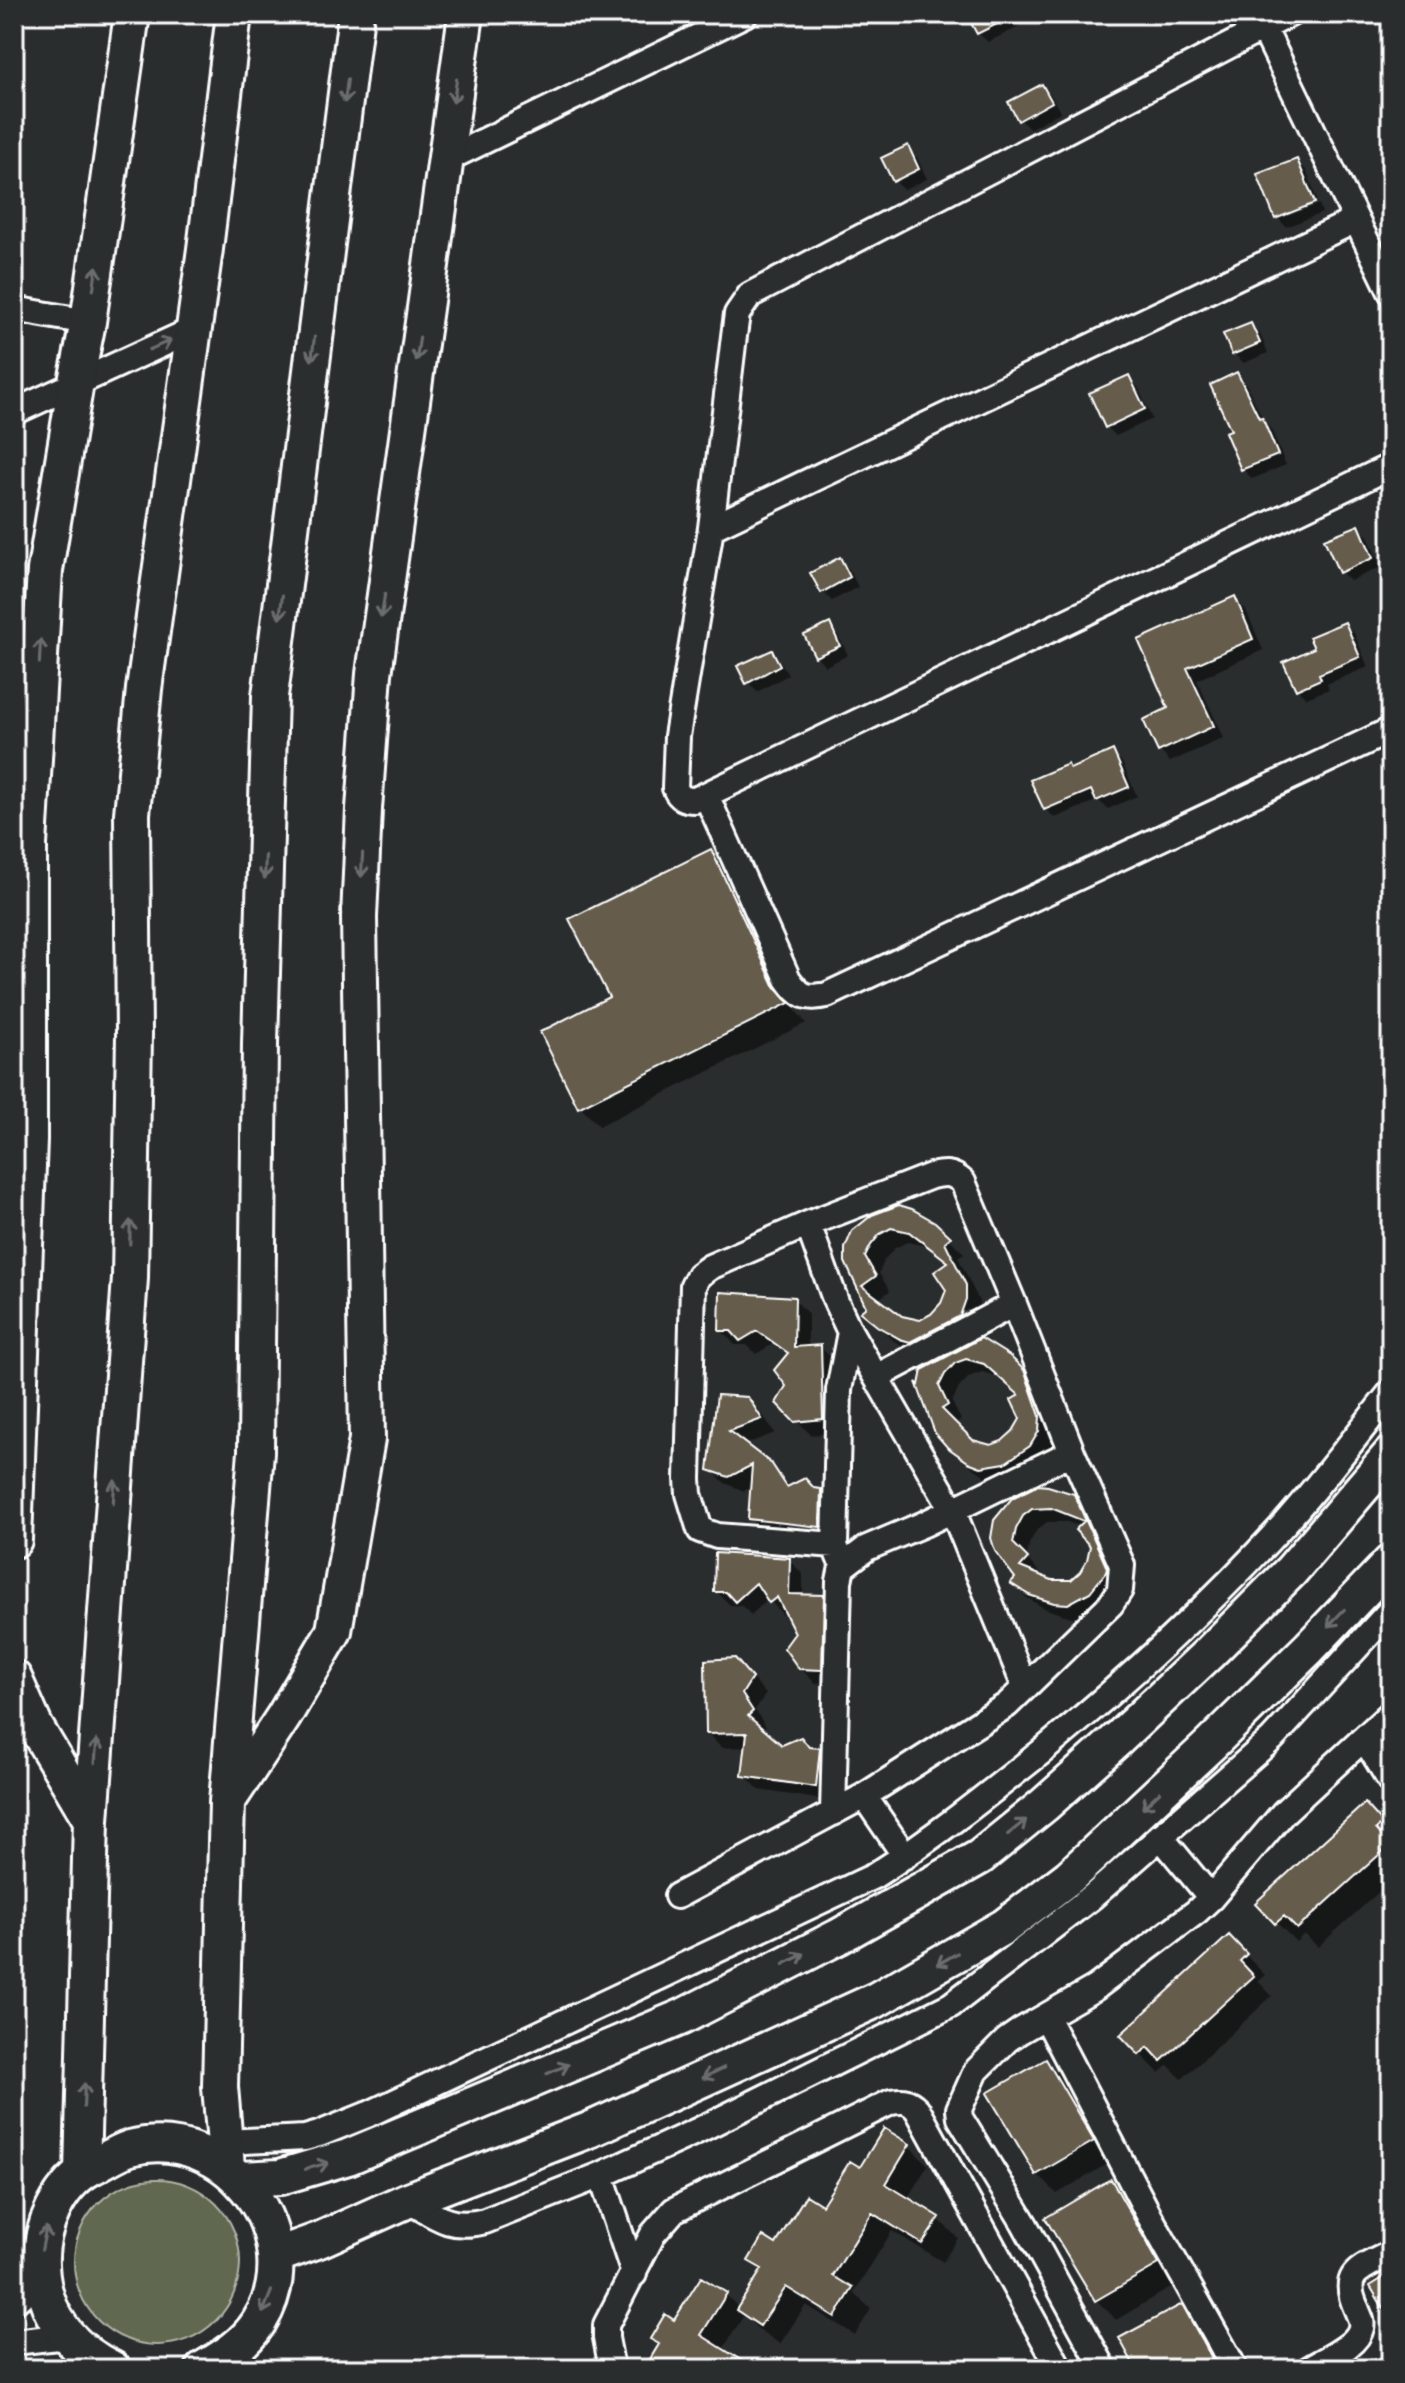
<svg xmlns="http://www.w3.org/2000/svg" width="1405" height="2383" font-family="Pangolin,sans-serif">
<style>
.green{fill:#61684f;stroke:#b0b4a7;stroke-width:2}
.shadow{fill:#0007;fill-rule:evenodd}
.building{fill:#655b4c;stroke:#fff;stroke-width:2;fill-rule:evenodd}
.lines{fill:none;stroke-linecap:round;stroke-linejoin:round}
.street-casing{stroke:#fff;stroke-width:30}
.secondary-casing{stroke:#fff;stroke-width:40}
.street{stroke:#2a2d2e;stroke-width:24}
.secondary{stroke:#2a2d2e;stroke-width:34}
.oneway{stroke:#6a6c6d}
</style>
<rect width="100%" height="100%" fill="#2a2d2e"/>
<filter id="ink" filterUnits="userSpaceOnUse"><feTurbulence type="fractalNoise" baseFrequency=".0125" numOctaves="2"/><feDisplacementMap in="SourceGraphic" scale="16" xChannelSelector="R" yChannelSelector="G"/><feConvolveMatrix kernelMatrix="1 2 1 2 8 2 1 2 1" color-interpolation-filters="sRGB"/></filter>
<g filter="url(#ink)">
<path class="green" d="M74 2262a83 83 0 1 1 166 0a83 83 0 1 1-166 0Z"/>
<path class="shadow" d="M935,14h16l-11,4z
M981,14h31l7,13 -31,15 -10,-9z
M1042,86l9,9 9,17 -31,17 -9,-10z
M907,147l10,10 10,22 -23,11 -9,-9z
M1296,161l10,9 11,30 -38,15v4l-2,-1z
M1391,168v19l-8,-16z
M1319,204l3,9 -36,14 -7,-8z
M1250,325l10,9 8,19 -24,10 -10,-9z
M1237,374l9,10 19,39 6,6 15,36 -34,14 -9,-10 -15,-35 6,-3z
M1128,377l10,10 14,32 -36,17 -10,-10z
M1358,527l10,9 13,31 -31,14 -9,-9z
M840,560l9,9 9,18 -26,14 -10,-10z
M1235,599l11,11 17,40 -66,30 27,58 -54,24 -11,-12 12,-41 -30,-68z
M1345,624l9,9 14,34 -41,17 2,5 -22,9 -10,-9 20,-40z
M829,626l9,9 10,20 -22,11 -10,-10z
M771,653l10,9 7,13 -31,17 -9,-10z
M1112,753l10,9 15,34 -29,13 -10,-9 -43,18 -10,-9 22,-43 5,4z
M710,851l20,20 63,136 13,16 -207,103 -19,-19 31,-109z
M899,1208l35,16 30,29 -6,4 21,44 1,14 -64,38 -22,-12 -17,-15 -30,-64zM907,1242l19,4 23,18 -1,26 -6,14 -9,12 -12,6 -19,-4 -25,-18 13,-9 -11,-18 6,-14 10,-11zM968,1309l2,4 -15,8v-5z
M794,1299l14,15v34l12,-1 15,14 2,72 -26,2 -32,-32 9,-17 1,-30 -16,-12 -17,10 -9,-9h-12l-14,-15z
M988,1343l21,14 29,30 16,45 -2,14 -8,14 -47,21 -12,-5 -21,-15 -16,-16 -25,-74zM982,1372l19,5 20,19 1,23 -8,13 -11,11 -12,4 -19,-5 -18,-17 7,-5 -9,-18 7,-14 10,-11z
M719,1397l28,2 15,15 13,19 -31,12 27,21 19,21 31,3 14,15 -1,36 -70,-9 -14,-14 2,-32 -8,5 -19,-8 -15,-14z
M1048,1488l25,8 15,15 32,73 -36,33h-14l-24,-8 -19,-11 -14,-15 5,-5 -25,-40zM1047,1522h20l14,5 11,18 -3,15 -7,14 -11,8h-19l-14,-5 3,-3 -14,-15 2,-15 8,-14z
M789,1560l14,14v22l20,1 14,15 -2,72 -20,-1 -15,-15 -2,-35 -10,-19 -3,3 -17,-18 -17,16 -9,-9 -12,-1 -14,-14z
M749,1675l17,19 -11,16 11,17 -4,4 20,17 37,2 14,15 -3,36 -71,-11 -14,-15 2,-28 -25,1 -14,-14z
M1365,1806l26,27v48l-73,66 -14,-13 -8,8 -20,-20z
M1229,1938l36,37 -7,6 14,15 -90,83 -14,-14 -9,8 -19,-19z
M1046,2062l19,19 47,80 -55,33 -20,-20 -47,-80z
M909,2146l19,19 -21,34 31,20 20,19 -15,24 -51,-31 -38,62 17,16 -16,26 -49,-30 -26,39 -22,-15 -14,-14 -22,36 29,18h-105l14,-23 -8,-8 22,-15 52,-28 14,14 22,-37 -12,-11 27,-15 46,-38 38,-38z
M1110,2181l20,20 47,83 -61,36 -20,-20z
M1181,2307l20,19 24,43h-87z"/>
<path class="building" d="M966,14h51l-40,20z
M1042,84l10,18 -34,19 -10,-19z
M908,145l11,24 -26,13 -12,-24z
M1297,159l18,44 -40,16 -18,-45z
M1251,323l9,20 -28,12 -9,-21z
M1237,372l22,46 3,-1 16,38 -37,15 -16,-38 6,-2 -21,-45z
M1129,375l16,34 -40,19 -16,-35z
M1359,525l14,33 -34,15 -15,-34z
M840,557l10,20 -29,16 -11,-20z
M1235,596l18,43 -66,29 27,58 -56,26 -15,-32 25,-12 -30,-68z
M1345,622l15,35 -41,17 2,5 -25,11 -13,-28 31,-14 -5,-11z
M830,623l10,23 -25,11 -11,-22z
M772,650l8,15 -34,19 -9,-18z
M1113,750l16,37 -33,14 -5,-11 -47,20 -14,-30 38,-16 2,5z
M711,849l63,136 15,18 -211,105 -38,-76 69,-35 -40,-78z
M899,1205l13,4 23,13 16,15 -6,5 21,43v14l-6,17 -50,26 -10,-3 -23,-13 -17,-14 6,-5 -21,-45v-14l7,-17 20,-16zM891,1228l18,4 39,30 -14,10 12,18 -5,13 -10,11 -11,6 -18,-4 -40,-30 14,-10 -11,-19 6,-12 9,-11z
M720,1292l75,5 -1,50 27,-2 2,74 -29,3 -18,-19 10,-17 -12,-16 14,-17 -31,-22 -17,10 -9,-10h-12z
M981,1338l29,18 14,14 16,46 -1,15 -9,15 -25,17 -24,4 -13,-5 -21,-15 -12,-14 -19,-51 3,3 3,-15zM966,1359l18,5 35,31 -8,5 9,19 -7,12 -11,10 -11,4 -18,-5 -31,-31 6,-4 -9,-19 6,-12 10,-11z
M717,1395l31,2 14,22 -33,12 43,33 15,23 18,-9 9,10 7,1 -1,38 -72,-8 4,-54 -23,12 -21,-7z
M1038,1485l10,1 26,8 33,74 -1,4 -16,20 -22,12 -14,-1 -25,-8 -19,-12 5,-5 -20,-27 -4,-13 3,-18 18,-22zM1051,1508l33,13 -9,9 15,16 -3,14 -7,12 -9,8h-19l-32,-13 8,-9 -15,-15 3,-14 7,-13 9,-7z
M715,1553l75,5 -1,36 35,1 -2,75 -23,-1 -15,-21 11,-15 -18,-36 -8,6 -13,-20 -21,19 -9,-10h-12z
M735,1658l17,20 -10,16 11,17 -5,5 34,29 19,-8 8,10 11,1 -4,39 -74,-11 5,-43 -41,1 -1,-74z
M1365,1803l18,20 -7,6 14,16 -93,84 -13,-13 -9,8 -20,-21z
M1229,1935l18,19 -7,7 14,15 -93,85 -13,-14 -9,8 -19,-20z
M1046,2059l48,82 -58,34 -49,-82z
M884,2128l26,16 -24,40 54,33 -18,27 -50,-31 -39,63 20,12 -18,29 -49,-30 -26,39 -24,-16 26,-41 -14,-8 15,-25 13,8 30,-49 16,10 28,-44 10,6z
M1111,2179l48,85 -64,37 -50,-83z
M1391,2273v48l-21,-35z
M701,2277l26,16 -26,42 54,34h-111l15,-25 -9,-5 15,-25 9,6z
M1182,2304l36,65h-82l-17,-31z"/>
<g class="lines">
<defs>
<path id="street" d="M1290,14l-540,281 -13,19 -3,22 -23,192 -34,208 -2,52c4,10 10,12 20,12l696,-334
M1263,27l128,265
M445,160l300,-146
M14,309l74,13
M14,412l179,-82
M711,528l645,-308
M706,795l82,184c13,18 17,20 39,16l564,-265
M808,1224l28,78 14,30 102,177 73,178
M876,1377l138,-73
M839,1557l-4,-12 4,-155 11,-58
M1364,1738l27,44
M864,1796l41,60
M833,1813l6,-232 3,-14 25,-19 57,-24 148,-72
M1160,1836l51,62
M677,1896l187,-100 143,-91 104,-101 9,-14 2,-25 -50,-113 -58,-148 -51,-122c-11,-10 -18,-9 -32,-6l-123,48 -98,43 -11,8 -6,10 -5,194 1,15 11,36 17,6 118,9
M1046,2017l104,200 85,152
M225,2142l80,-4 14,-4 50,-20 505,-238c58,-37 112,-80 166,-123 86,-71 169,-147 244,-229 38,-42 72,-88 107,-132
M601,2175l33,99
M408,2200c28,17 43,30 77,21l116,-46 96,-44 254,-126 142,-109 179,-157 119,-129
M14,2302l27,-24
M14,2342l53,-6
M612,2369l-6,-31v-13l47,-91 21,-24 217,-108c12,-2 17,-2 26,7l143,260
M1104,2369l-80,-146 -64,-105 -1,-9 17,-38 31,-31 13,-9 75,-43 101,-76 15,-14 73,-86 107,-99
M1309,2369c15,-10 48,-22 52,-41 2,-7 -2,-12 -4,-18 -18,-38 4,-41 34,-57"/>
<path id="secondary" d="M14,1540l15,-401v-294l16,-275 31,-188 12,-60 44,-308
M14,1678l21,48 56,94
M230,1798l54,-82 50,-85 33,-192 -8,-522 5,-108 10,-135 92,-660
M227,2167l-7,-80 7,-285 29,-350 4,-409 10,-347 86,-682
M82,2173l9,-353 39,-542 4,-243 -2,-221 12,-125 61,-440 29,-235
M241,2179l39,-2 68,-20 334,-140 156,-80 142,-80 64,-52 75,-67 89,-84 83,-83 100,-117
M275,2256l44,-16 89,-40 181,-70 111,-50 176,-80 129,-74 64,-49 142,-133 98,-96 82,-86
M113,2369c-43,-21 -70,-54 -72,-104 -2,-36 18,-81 51,-98 12,-6 25,-15 38,-19 98,-26 182,90 129,174 -14,22 -34,34 -56,47"/>
</defs>
<use href="#street" class="street-casing"/>
<use href="#secondary" class="secondary-casing"/>
<use href="#street" class="street"/>
<use href="#secondary" class="secondary"/>
</g>
<defs><path id="oneway-shaft" d="M-6 0H5M1.5-3L5.5 0L1.5 3" fill="none" stroke-width="1.6" stroke-linecap="round" stroke-linejoin="round" transform="scale(2)"/></defs>
<g class="oneway">
<use href="#oneway-shaft" transform="translate(346 91) rotate(97)"/>
<use href="#oneway-shaft" transform="translate(455 91) rotate(98)"/>
<use href="#oneway-shaft" transform="translate(95 278) rotate(-82)"/>
<use href="#oneway-shaft" transform="translate(160 345) rotate(-24)"/>
<use href="#oneway-shaft" transform="translate(313 349) rotate(97)"/>
<use href="#oneway-shaft" transform="translate(418 349) rotate(98)"/>
<use href="#oneway-shaft" transform="translate(383 606) rotate(98)"/>
<use href="#oneway-shaft" transform="translate(281 607) rotate(97)"/>
<use href="#oneway-shaft" transform="translate(40 651) rotate(-87)"/>
<use href="#oneway-shaft" transform="translate(362 865) rotate(93)"/>
<use href="#oneway-shaft" transform="translate(265 867) rotate(92)"/>
<use href="#oneway-shaft" transform="translate(130 1232) rotate(-89)"/>
<use href="#oneway-shaft" transform="translate(114 1492) rotate(-86)"/>
<use href="#oneway-shaft" transform="translate(1336 1618) rotate(134)"/>
<use href="#oneway-shaft" transform="translate(96 1751) rotate(-86)"/>
<use href="#oneway-shaft" transform="translate(1151 1800) rotate(137)"/>
<use href="#oneway-shaft" transform="translate(1017 1827) rotate(-39)"/>
<use href="#oneway-shaft" transform="translate(794 1959) rotate(-27)"/>
<use href="#oneway-shaft" transform="translate(947 1959) rotate(150)"/>
<use href="#oneway-shaft" transform="translate(558 2069) rotate(-23)"/>
<use href="#oneway-shaft" transform="translate(713 2073) rotate(154)"/>
<use href="#oneway-shaft" transform="translate(84 2095) rotate(-88)"/>
<use href="#oneway-shaft" transform="translate(317 2166) rotate(-16)"/>
<use href="#oneway-shaft" transform="translate(44 2238) rotate(-79)"/>
<use href="#oneway-shaft" transform="translate(267 2302) rotate(112)"/>
</g>
</g>
<rect width="1405" height="2383" fill="none" stroke="#2a2d2e" stroke-width="48"/>
<rect x="24" y="24" width="1357" height="2335" fill="none" stroke="#fff" stroke-width="3" filter="url(#ink)"/>
</svg>
